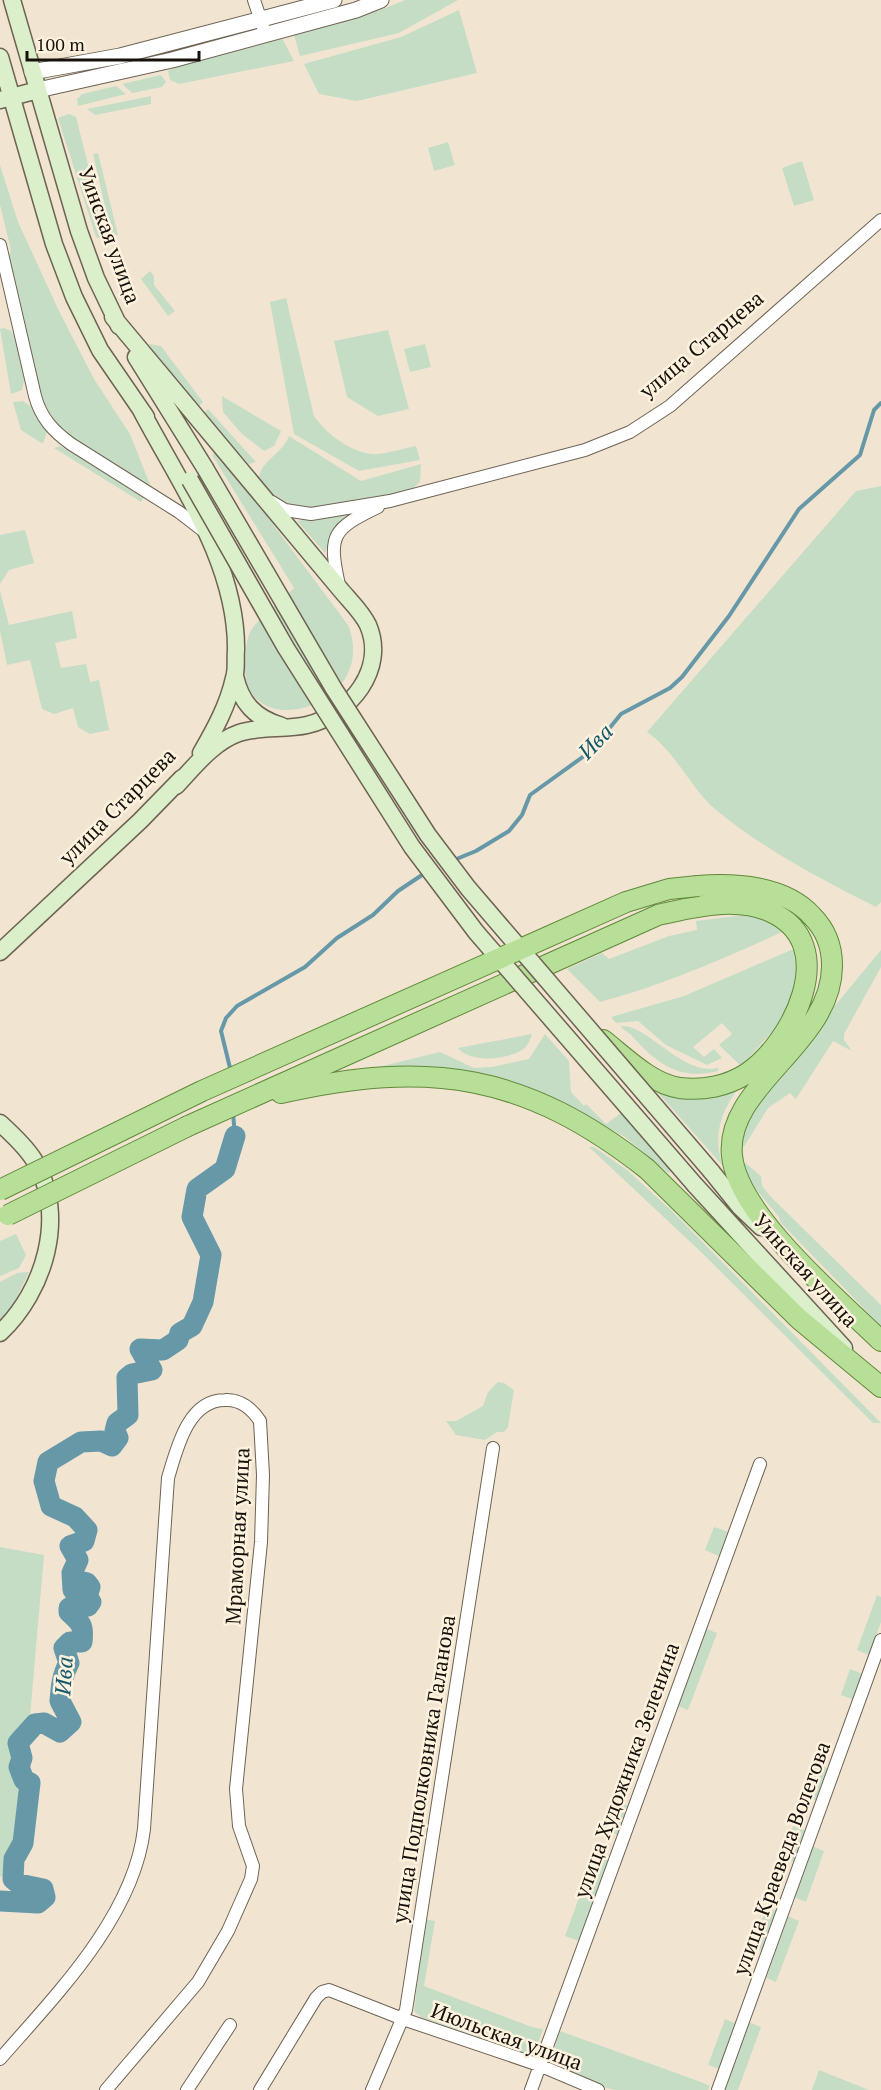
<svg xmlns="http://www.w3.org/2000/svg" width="881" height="2090" font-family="'PT Serif',serif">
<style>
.green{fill:#c5ddc5}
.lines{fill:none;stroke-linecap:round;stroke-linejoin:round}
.stream{stroke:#6698a8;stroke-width:4}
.river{stroke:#6698a8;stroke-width:21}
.minor-casing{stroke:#6e6353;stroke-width:14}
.tertiary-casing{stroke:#6e6353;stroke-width:17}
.secondary-casing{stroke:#6e6353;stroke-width:19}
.primary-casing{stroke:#60893a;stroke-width:22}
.minor{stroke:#fff;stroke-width:12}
.tertiary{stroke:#fff;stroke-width:15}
.secondary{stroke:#dbefcb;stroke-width:16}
.primary{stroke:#b8df98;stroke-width:20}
.secondary-bridge-casing{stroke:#6e6353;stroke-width:19;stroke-linecap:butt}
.primary-bridge-casing{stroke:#60893a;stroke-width:22;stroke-linecap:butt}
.secondary-bridge{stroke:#dbefcb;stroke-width:16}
.primary-bridge{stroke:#b8df98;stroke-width:20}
.labels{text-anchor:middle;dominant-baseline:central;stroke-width:5;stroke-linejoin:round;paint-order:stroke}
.street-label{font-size:21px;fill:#16120b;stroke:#fef2df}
.water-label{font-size:22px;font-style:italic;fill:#13586b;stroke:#fef2df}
</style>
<rect width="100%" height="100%" fill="#f1e5d2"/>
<path class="green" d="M405,0h53l-59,33 -99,23 -6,-21 89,-26z
M459,10l18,63 -120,28 -38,-7 -15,-30 97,-27z
M282,38l12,23 -115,23 -9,-4 -2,-9 21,-11z
M161,75l5,7 -4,5 -30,6 -10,-9z
M116,86l10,8 -48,12 -1,-7 5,-5z
M151,96v8l-56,11 -8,-6z
M69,114l7,3 31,124 -11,-4 -38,-119z
M448,142l7,23 -21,6 -6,-23z
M98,153l20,82 -6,1 -19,-82z
M802,161l12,39 -20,6 -12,-38z
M0,165l18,57 41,89 35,68 36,55 21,53c-33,-20 -79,-40 -101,-74 -20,-31 -32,-117 -41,-156l2,-7 -11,-45z
M150,271l4,5v9l21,26 -7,5 -27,-37z
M286,298l28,118c12,18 41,40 64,38 12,-1 26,-6 38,-8l4,14 -61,11 -65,-37 -24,-132z
M4,328l7,3 4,7 9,42 -2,10 -11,4 -11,-65z
M388,330l21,79 -31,7 -31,-19 -13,-56z
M149,344l12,2 42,56 -6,6 -31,-38z
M425,344l6,23 -21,5 -6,-23z
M222,396l59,35 -7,15 -10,5 -22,-17 -19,-22z
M23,401l10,7 14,24 -4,12 -22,-14 -8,-28z
M208,409l48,53 -7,2 -47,-49z
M289,436l72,45 60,-17 -1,18 -8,7c-35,7 -94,30 -127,15 -11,-5 -20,-18 -26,-27 3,-17 24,-24 30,-41z
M60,446l85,49 -4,7 -87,-54z
M214,453l52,62 82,110c34,84 -110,123 -103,36 1,-12 1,-25 9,-35 11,-14 27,-26 40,-38l-82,-133z
M881,486v416l-5,5c-56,-28 -111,-57 -160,-97 -26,-22 -39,-57 -69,-78l209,-241z
M348,513l-14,15 -9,25 -28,-32z
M25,530l9,33 -25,7 -9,14v-49z
M0,591l9,34 63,-14 5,27 -22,5 6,25 25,-4 4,18 9,-2 10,50 -19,4 -12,-7 -5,-19 -19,6 -12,-5 -12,-49 -23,5 -7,-34z
M744,915l23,3 17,13c-60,28 -121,54 -184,71l-33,-33 35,-16 7,6 60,-23 28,-6 -1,-9z
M798,947l7,14 -22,59 -42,46 -22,-21 13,-11 -10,-11 -29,24 11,10 10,-8 8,9 -15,7 -41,-20 -28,-24 -22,2 -5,-6 73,-21z
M881,950v17l-37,67v6l8,11 -19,-10 -37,58 -6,-6 -22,15 -25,40 1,14 17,14 1,10 8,10 111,109v21l-101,-104 -1,-5 -25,-30 -9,-15 -5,-25 8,-36z
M621,1026c27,-2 62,51 97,42v3c-37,10 -61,-7 -85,-34 -4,-5 -11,-7 -12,-11z
M532,1034c-2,6 -4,12 -10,16 -16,10 -52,13 -64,-2z
M545,1034l24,27 2,31 13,14 2,-2 20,20 15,-11 50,58 -3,2 -43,-36 -72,-38 -191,-28 78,-19 34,16 18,-1 37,-8z
M743,1082c-20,25 -32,52 -20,84l-71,-80z
M589,1147h5l33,23 44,40 210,213h-8l-172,-171z
M16,1234l10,21 -7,13 -19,8v-35z
M29,1272l-15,31 -14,20v-41l17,-9z
M498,1382l6,1 10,7 -6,37 -4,5h-7l-12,8 -29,-5 -10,-14h10l27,-15 5,-14z
M714,1527l15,5 -10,24 -14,-6z
M0,1547l44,8 -14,162 -19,155 -11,5z
M877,1595l4,2v25l-12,33 -12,-5z
M704,1628l13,5 -29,77 -13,-5z
M850,1669l13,5 -9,26 -13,-5z
M816,1764l13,5 -12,32 -13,-5z
M614,1801l15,5 -11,29 -14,-6z
M793,1826l14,5 -12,32 -13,-5z
M812,1846l12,5 -18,51 -12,-5z
M596,1851l14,5 -31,85 -14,-5z
M767,1907l10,4 -14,40 -11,-4z
M787,1916l12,5 -23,61 -12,-5z
M425,1919l10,2 -11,65 108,41 11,2 -10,28 -112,-40 -7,-6z
M725,2019l12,5 -18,45 -11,-4z
M748,2022l13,5 -23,63h-15z
M560,2031l141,51 9,4 -2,4c-29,0 -63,0 -93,0 -16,-3 -57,-19 -63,-34z
M819,2070l50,20h-57z"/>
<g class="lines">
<path class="stream" d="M454,860l22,-9 33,-20 13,-16 8,-20 61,-44 30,-37 49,-26 12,-11 47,-61 70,-107 61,-54 14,-45 7,-7
M231,1072l-10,-41 5,-13 11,-12 68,-39 32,-29 36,-23 25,-24 27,-18
M233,1113l2,23"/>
<path class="river" d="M0,1901l38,2 7,-6 -2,-8 -24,-5 -6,-5 1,-20 9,-16 7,-60 -6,-3 -5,-13 3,-9 -4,-15 17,-19 9,-1 16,9 11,-10 -11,-21c1,-13 2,-26 9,-38l-5,-15 6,-6h12c2,-17 -1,-19 -13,-30v-4l19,-2 3,-4 -4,-5 3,-10 -3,-4 -4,-1 -5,8h-5l-1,-17 6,-13 -8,-14 14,-5 3,-11 -12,-13 -24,-11 -7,-25 4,-19 33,-20 20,-1 11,5 6,-8 -3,-7 2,-8 11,-8 -1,-37 5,-4 20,-4 -12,-21 23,1 15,-10 2,-7 12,-7 11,-24 8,-47 -19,-38 5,-28 28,-20 10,-33"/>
<defs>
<path id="minor" d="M254,0l9,27
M0,245l35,151c6,22 18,35 36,48l108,68 26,20
M272,502l13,8 26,4 79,-13 195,-51 45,-18 40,-26 211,-186
M339,585c-11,-50 -7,-56 39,-78
M0,2059c56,-64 134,-143 144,-230l24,-351c9,-30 20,-78 57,-78 15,-1 27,9 35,21l3,54 -2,67 -25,247 3,37 14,40 -2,13 -23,52 -30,51 -92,108
M187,2090l43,-65
M260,2090l56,-92 6,-6 7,-2 74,29 136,46 59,25
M372,2090l34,-80 87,-562
M531,2090l229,-626
M718,2090l163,-450"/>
<path id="tertiary" d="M32,72l88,-16 214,-56
M38,90l134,-30 184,-50 25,-10"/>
<path id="secondary" d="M12,0l67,231 17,47 23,48
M0,57l54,187 20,53 26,53 46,67
M0,100l38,-10
M113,317l227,272c9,11 22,23 28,36 19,44 -18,90 -61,100 -22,5 -47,1 -68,8 -26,9 -45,34 -63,53
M136,357l69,111
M141,410c39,74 96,154 95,240 -1,9 1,19 -2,28 -6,27 -19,51 -33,75
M235,676c6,27 20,42 47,50
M0,952l140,-131 42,-43
M0,1123c11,10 26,24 34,37 34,56 10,132 -34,173
M711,1171l29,36 21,20
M695,1185l149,163"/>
<path id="primary" d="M698,886c37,-3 87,0 114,30 13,13 20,30 20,49 1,78 -108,121 -100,191 6,59 107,144 149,185
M281,1093c149,-34 245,-19 366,76l152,150 82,68
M188,1126l470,-211c34,-8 79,-19 113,-3 71,32 22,131 -25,162 -19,12 -43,17 -66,14 -29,-4 -55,-31 -77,-48"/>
</defs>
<use href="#minor" class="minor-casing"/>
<use href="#tertiary" class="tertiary-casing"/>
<use href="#secondary" class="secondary-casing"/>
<use href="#primary" class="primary-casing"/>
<use href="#minor" class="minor"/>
<use href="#tertiary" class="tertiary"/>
<use href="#secondary" class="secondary"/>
<use href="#primary" class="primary"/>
<defs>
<path id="secondary-bridge" d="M205,468l129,221 94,146 40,53 243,283
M190,480l96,168 126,199 64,85 219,253"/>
<path id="primary-bridge" d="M0,1190l202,-99 424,-189 43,-13 29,-3
M8,1215l180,-89"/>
</defs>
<use href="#secondary-bridge" class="secondary-bridge-casing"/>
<use href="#primary-bridge" class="primary-bridge-casing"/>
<use href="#secondary-bridge" class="secondary-bridge"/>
<use href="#primary-bridge" class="primary-bridge"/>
</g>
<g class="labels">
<g class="street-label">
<text transform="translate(110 235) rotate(70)">Уинская улица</text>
<text transform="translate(701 344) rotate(-40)">улица Старцева</text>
<text transform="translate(117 806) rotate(-45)">улица Старцева</text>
<text transform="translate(806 1270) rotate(48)">Уинская улица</text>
<text transform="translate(237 1536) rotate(-87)">Мраморная улица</text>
<text transform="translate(423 1769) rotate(-81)">улица Подполковника Галанова</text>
<text transform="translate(626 1770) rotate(-70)">улица Художника Зеленина</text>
<text transform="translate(781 1858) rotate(-70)">улица Краеведа Волегова</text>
<text transform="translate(507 2036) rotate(20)">Июльская улица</text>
</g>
<g class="water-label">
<text transform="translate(595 741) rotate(-46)">Ива</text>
<text transform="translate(63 1676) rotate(-86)">Ива</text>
</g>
</g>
<path d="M27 51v9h172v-9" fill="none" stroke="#16120b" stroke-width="3"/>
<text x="36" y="51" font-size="18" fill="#16120b" stroke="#fef2df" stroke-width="4.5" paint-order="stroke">100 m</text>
</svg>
